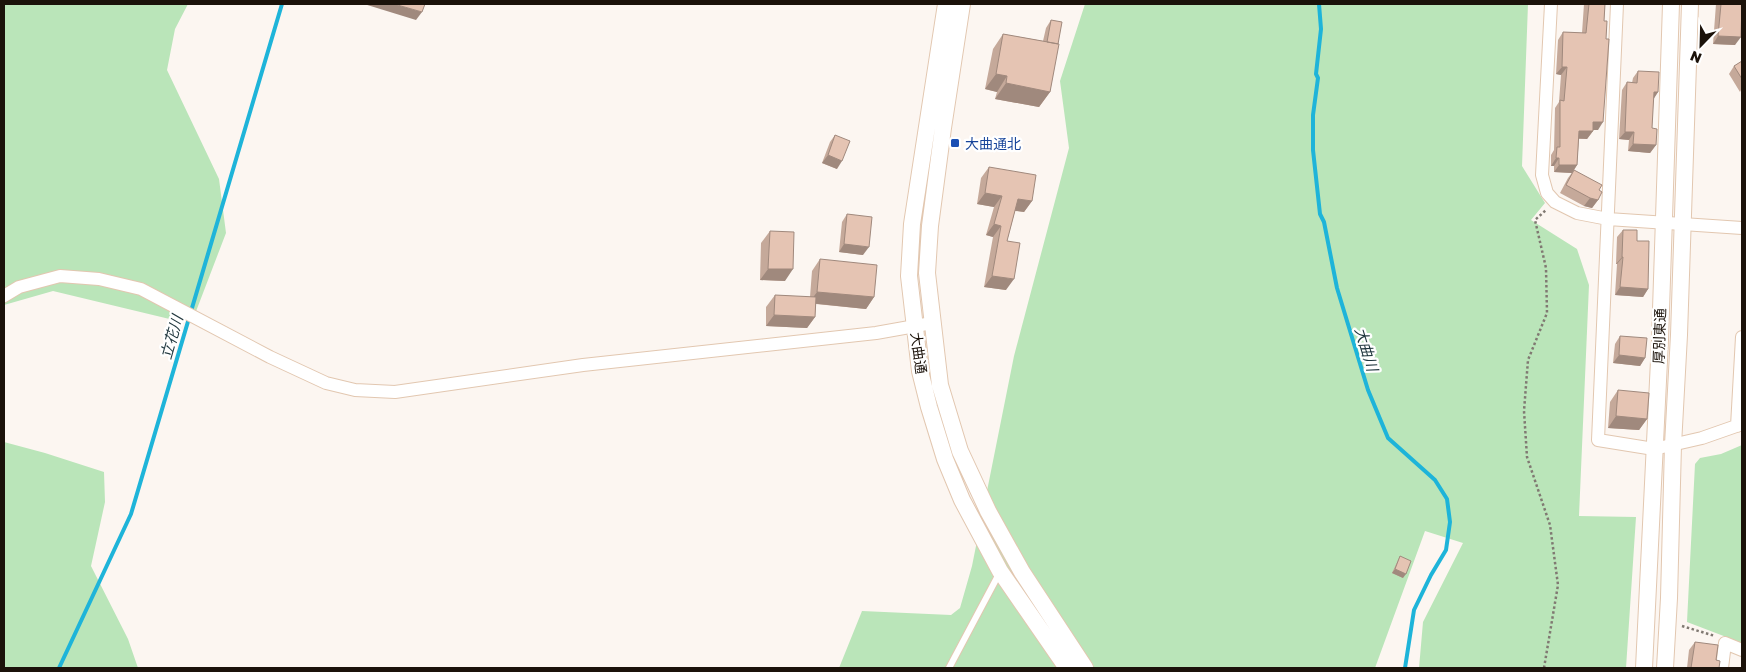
<svg xmlns="http://www.w3.org/2000/svg" width="1746" height="672" font-family="'Golos Text','Noto Sans JP',sans-serif">
<style>
.green{fill:#bae5b9}
.lines{fill:none;stroke-linecap:round;stroke-linejoin:round}
.stream{stroke:#1eb4d9;stroke-width:4}
.service-casing{stroke:#e2c7b0;stroke-width:8}
.minor-casing{stroke:#e2c7b0;stroke-width:14}
.tertiary-casing{stroke:#e2c7b0;stroke-width:18}
.path{stroke:#807972;stroke-width:2.5;stroke-dasharray:2.5 2.5;stroke-linecap:butt}
.service{stroke:#fff;stroke-width:6}
.minor{stroke:#fff;stroke-width:12}
.tertiary{stroke:#fff;stroke-width:16}
.wall{fill:#c5a99a}
.shaded-wall{fill:#a0897d}
.building{fill:#e5c4b3;stroke:#a0897d}
.transit-dot{fill:#1a4fb4;stroke:#fff;stroke-width:2}
.labels{text-anchor:middle;dominant-baseline:central;stroke-width:4.5;stroke-linejoin:round;paint-order:stroke}
.transit-label{font-size:14px;fill:#164399;stroke:#fff;text-anchor:start}
.street-label{font-size:14px;fill:#1b120a;stroke:#fff}
.water-label{font-size:15px;font-style:italic;fill:#1f363d;stroke:#fff}
</style>
<rect width="100%" height="100%" fill="#fcf6f1"/>
<path class="green" d="M4,4h184l-13,25 -8,41 52,109 7,54 -31,81 -13,8 -129,-31 -49,14z
M1085,4h443l-6,162 23,37 -14,17 46,29 12,36 -10,231 57,1 -10,151h-207l4,-46 40,-79 -38,-12 -50,137h-536l23,-57 89,4 9,-7 12,-42 42,-210 55,-208 -9,-67z
M4,442l41,11 59,19 1,30 -14,64 37,73 10,29h-134z
M1742,445v198l-55,-21 8,-158 5,-6 21,-4z"/>
<g class="lines">
<path class="stream" d="M1319,4l2,25 -5,45 2,4 -5,37v35l7,64 4,8 13,66 31,102 20,48 47,42 12,19 3,23 -4,28 -15,25 -17,35 -9,58
M59,668l72,-154 151,-510"/>
<defs>
<path id="service" d="M949,668l51,-96"/>
<path id="minor" d="M1551,4l-9,171 5,18 8,9 22,11 31,6 134,9
M1617,4l-19,436 56,9 48,-11 40,-14
M4,296l15,-9 41,-11 39,3 42,10 129,68 56,26 29,7 40,2 188,-27 293,-32 56,-10
M1737,426l5,-89
M1722,668l3,-25 17,7"/>
<path id="tertiary" d="M946,4l-34,220 -3,52 11,95 9,36 16,52 17,41 38,71 67,97
M962,4l-19,124 -13,98 -3,47 13,112 20,66 28,60 34,61 63,96
M1644,668l16,-328 11,-336
M1665,668l4,-70 4,-153 6,-110 11,-331"/>
</defs>
<use href="#service" class="service-casing"/>
<use href="#minor" class="minor-casing"/>
<use href="#tertiary" class="tertiary-casing"/>
<path class="path" d="M1682,626l33,10
M1544,668l14,-83 -8,-60 -23,-68 -3,-46 4,-51 19,-47 -1,-45 -11,-48 11,-10"/>
<use href="#service" class="service"/>
<use href="#minor" class="minor"/>
<use href="#tertiary" class="tertiary"/>
</g>
<path class="wall" d="M1584,4h21l-7,126h-5v1l-6,8h-8l-2,26 -5,8 -18,-1v-6h-3v-11l3,-5 1,-42 4,-6 2,-27 -5,-1 2,-34 5,-8 19,1z
M1716,4h26l-7,41 -22,-1z
M1051,20l7,24 -8,48 -11,15 -44,-8 2,-7 -12,-3 8,-40 10,-15 40,7 3,-13z
M1742,61v30l-1,-1 -1,2 -11,-18 5,-8z
M1638,71l20,21 -5,7 -1,29 4,17 -6,8 -22,-2 1,-11 -10,-1 3,-49 5,-8 5,1 1,-5z
M835,135l2,34 -15,-6 8,-21z
M989,167l43,34 -8,11 -9,-1 -8,30 -1,49 -22,-3 9,-50 -7,-2 8,-28 -17,-3 4,-26z
M1574,170l25,20 -1,10 -6,8 -8,-2 -24,-13 8,-15z
M847,214l16,41 -24,-3 3,-30z
M1623,230l14,11 11,48 -5,8 -28,-2 2,-31h-1l1,-27z
M770,231l15,50 -25,-1 1,-37z
M820,259l54,38 -8,12 -50,-5 -1,13 -8,11 -41,-2v-19l9,-12 35,2 2,-26z
M1620,336l25,22 -5,8 -27,-3 2,-19z
M1618,390l29,29 -8,11 -31,-2 2,-26z
M1400,556l3,22 -11,-5 6,-13z
M1695,642l21,18 3,8h-32l2,-18z"/>
<path class="shaded-wall" d="M364,4h30l28,8 -6,8z
M1718,36l23,1 -6,8 -22,-1z
M1562,67h5l-6,8 -5,-1z
M996,74l11,2 -10,16 -12,-3z
M1006,83l44,9 -11,15 -44,-8z
M1654,92h4l-5,8z
M1593,122h10l-5,8h-10z
M1579,131h14l-6,8 -13,-1z
M1625,132h9l-5,8 -10,-1z
M1633,144l23,1 -6,8 -22,-2z
M828,155l14,6 -5,8 -15,-6z
M1556,158h3l-5,8h-3z
M1559,165h18l-5,8 -18,-1z
M985,193l17,3 -8,11 -17,-3z
M1590,198l8,2 -6,8 -8,-2z
M1018,199l14,2 -8,11 -14,-2z
M994,224l7,2 -8,11 -7,-2z
M844,244l25,3 -6,8 -24,-3z
M1622,257h1l-6,7h-1z
M768,269h25l-8,12 -25,-1z
M992,276l22,3 -8,11 -22,-3z
M1620,287l28,2 -5,8 -28,-2z
M817,292l57,5 -8,12 -57,-6z
M774,315l41,2 -8,11 -41,-2z
M1619,355l26,3 -5,8 -27,-3z
M1616,416l31,3 -8,11 -31,-2z
M1395,569l11,5 -3,4 -11,-5z"/>
<path class="building" d="M394,4h31l-3,8z
M1589,4h16l-1,17h3l-1,18h3l-6,83h-10v9h-14l-2,34h-18v-7h-3l1,-11h3v-47l4,1 3,-34h-5l1,-35 23,1z
M1721,4h21l-1,33 -23,-1z
M1051,20l11,2 -4,22 -11,-2z
M1003,34l56,10 -9,48 -44,-9 1,-7 -11,-2z
M1742,61v18l-8,-13z
M1638,71l21,1 -1,20h-4l-2,36 5,1 -1,16 -23,-1 1,-12h-9l2,-50 10,1z
M835,135l15,6 -8,20 -14,-6z
M989,167l47,8 -4,26 -14,-2 -11,42 13,2 -6,36 -22,-3 9,-50 -7,-2 8,-28 -17,-3z
M1574,170l28,15 -3,5 3,2 -4,8 -8,-2 -24,-13z
M847,214l25,3 -3,30 -25,-3z
M1623,230h14v11h12l-1,48 -28,-2 3,-30h-1z
M770,231l24,1 -1,37h-25z
M820,259l57,6 -3,32 -57,-5z
M775,295l41,2 -1,20 -41,-2z
M1620,336l27,2 -2,20 -26,-3z
M1618,390l31,3 -2,26 -31,-3z
M1400,556l11,5 -5,13 -11,-5z
M1695,642l23,3 -2,15 4,1 -1,7h-28z"/>
<rect class="transit-dot" x="950" y="138" width="10" height="10" rx="2.5"/>
<g class="labels">
<g class="transit-label">
<text x="965" y="143">大曲通北</text>
</g>
<g class="street-label">
<text transform="translate(1659 336) rotate(-88)">厚別東通</text>
<text transform="translate(919 353) rotate(82)">大曲通</text>
</g>
<g class="water-label">
<text transform="translate(171 337) rotate(-74)">立花川</text>
<text transform="translate(1367 349) rotate(73)">大曲川</text>
</g>
</g>
<rect width="1746" height="672" fill="none" stroke="#1b120a" stroke-width="10"/>
<g transform="translate(1701 45) rotate(203)" stroke="#ffffff" stroke-width="4" paint-order="stroke">
<path d="M0-4L9 19L0 12L-9 19Z" fill="#1b120a"/>
<text y="-8" font-size="14" font-weight="bold" text-anchor="middle" fill="#1b120a">N</text>
</g>
</svg>
